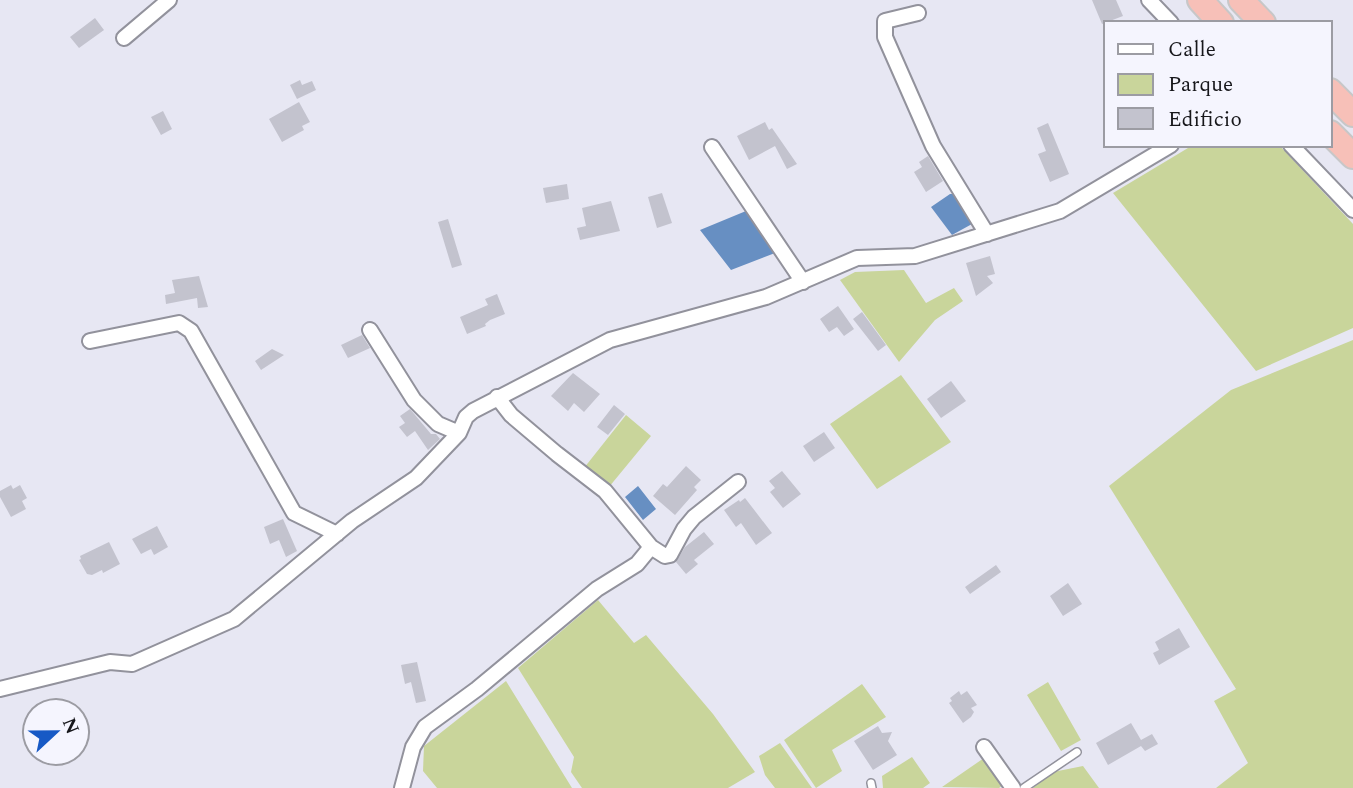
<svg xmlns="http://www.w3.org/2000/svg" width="1353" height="788" font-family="Spectral,serif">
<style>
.green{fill:#c9d59b}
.water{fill:#678fc2}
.building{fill:#c3c3ce}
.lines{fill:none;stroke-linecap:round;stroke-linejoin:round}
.service-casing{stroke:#92929c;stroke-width:10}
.minor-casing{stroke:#92929c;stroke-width:18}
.motorway-casing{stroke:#c7c7c8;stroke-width:28}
.service{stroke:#fff;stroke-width:7}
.minor{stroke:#fff;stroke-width:14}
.motorway{stroke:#f7c0b8;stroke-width:24}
</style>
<rect width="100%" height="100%" fill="#e7e7f3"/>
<path class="green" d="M1193,145h86l74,79v104l-97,43 -143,-178z
M904,270l22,33 28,-15 9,13 -28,19 -36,42 -59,-82 15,-8z
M1353,340v448h-137l32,-25 -34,-62 22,-12 -127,-203 122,-96z
M901,375l50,67 -74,47 -47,-65z
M626,415l25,21 -42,51 -25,-19z
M598,600l36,43 12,-8 67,79 42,58 -27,16h-146l-11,-16 3,-15 -56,-89z
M506,681l66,107h-135l-14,-17 1,-25z
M1048,682l33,58 -20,11 -34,-56z
M862,684l24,33 -54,33 10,21 -26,17 -32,-48z
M780,743l32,45h-37l-10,-13 -6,-19z
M912,757l18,26 -7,5h-40l-1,-12z
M984,758l19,27 -4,3 -57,-1z
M1083,766l16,22h-66l20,-16z"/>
<path class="water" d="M950,194h4l18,30 -20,11 -21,-28z
M746,211l29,42 -44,17 -31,-40z
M638,486l18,23 -13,11 -18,-23z"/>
<path class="building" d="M1092,0h24l7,16 -21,8z
M95,18l9,12 -25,18 -9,-11z
M300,80l2,5 10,-4 4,9 -19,9 -7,-14z
M299,102l11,20 -8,4 2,4 -22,12 -13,-23z
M163,111l9,18 -11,6 -10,-18z
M765,122l4,8 3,-2 25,36 -10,5 -12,-23 -26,14 -12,-24z
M1048,123l21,51 -19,8 -12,-28 8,-3 -9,-23z
M928,156l15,25 -17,11 -12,-20 8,-5 -3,-5z
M567,184l2,15 -23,4 -3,-15z
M662,193l10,30 -15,5 -9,-31z
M611,201l9,30 -40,9 -3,-12 9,-2 -4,-18z
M448,219l14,46 -10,3 -14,-46z
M990,256l5,18 -8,2 6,7 -17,13 -10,-33z
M199,276l9,31 -10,1 -1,-10 -31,6 -1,-9 10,-2 -3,-13z
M497,294l8,20 -15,6 -5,4 1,2 -19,8 -7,-17 28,-12 -3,-6z
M838,306l16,23 -10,7 -7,-9 -8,5 -9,-13z
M862,312l24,33 -8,6 -25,-32z
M362,335l8,13 -22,10 -7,-13z
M272,349l12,6 -23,15 -6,-9z
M573,373l27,21 -16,18 -10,-9 -6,8 -17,-15z
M951,381l15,20 -25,17 -14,-19z
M614,405l11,9 -17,21 -11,-8z
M410,409l21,25h5l4,5 -12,11 -13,-19 -8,6 -8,-10 6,-4 -5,-7z
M824,432l11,16 -21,14 -11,-16z
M686,466l15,14 -7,7 3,3 -22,25 -22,-19 10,-12 4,3z
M782,471l19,23 -18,14 -13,-16 5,-4 -6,-7z
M11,485l2,4 7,-4 7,13 -5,3 4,8 -15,8 -11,-20v-6z
M745,498l27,35 -16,12 -15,-22 -5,4 -12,-17 15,-10 1,2z
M283,519l14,32 -11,6 -7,-17 -9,4 -6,-17z
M157,526l11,21 -14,8 -3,-6 -10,5 -9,-15z
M704,532l10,12 -20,16 4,4 -12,10 -10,-12 9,-15z
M109,542l11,22 -17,9 -1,-3 -10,5 -5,-1 -8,-14 2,-1 -1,-3z
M996,565l5,7 -31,22 -5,-7z
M1068,583l14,21 -19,12 -13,-20z
M1179,628l11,19 -31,18 -6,-12 6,-3 -4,-8z
M417,662l9,39 -10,2 -5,-21 -6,2 -4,-19z
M959,691l2,4 6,-4 10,14 -6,3 3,4 -3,5 -8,6 -14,-20 3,-2 -2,-3z
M1131,723l10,17 11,-6 6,10 -13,7 -4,-5 -33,19 -12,-22z
M878,726l4,7 10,-1 -4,9 9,14 -24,15 -19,-29z"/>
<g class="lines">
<defs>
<path id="service" d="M871,783l1,5
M1024,788l53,-36"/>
<path id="minor" d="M1149,0l22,23
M918,13l-33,8v16l48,109 54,88
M124,38l45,-38
M1291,145l62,65
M712,147l91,135
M370,330l44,70 24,24 21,9
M90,341l89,-18 12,8 103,182 43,21
M497,397l14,18 46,39 48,37 46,56 14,9 5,-1 14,-26 10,-12 44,-35
M0,689l110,-27 22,2 102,-45 118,-98 64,-43 43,-45 7,-16 7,-6 137,-71 156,-43 91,-39 58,-2 145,-45 111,-66
M984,747l29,41
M402,788l11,-41 12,-20 52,-38 120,-100 40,-25 14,-17"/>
<path id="motorway" d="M1200,0l21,23
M1241,0l22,23
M1330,91l23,23
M1330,133l23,23"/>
</defs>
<use href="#service" class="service-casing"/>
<use href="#minor" class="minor-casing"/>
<use href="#motorway" class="motorway-casing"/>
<use href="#service" class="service"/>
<use href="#minor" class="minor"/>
<use href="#motorway" class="motorway"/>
</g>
<rect x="1104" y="21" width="228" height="126" fill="#f5f5fe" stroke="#9c9ca3" stroke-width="2"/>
<rect x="1118" y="44" width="35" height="10" fill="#ffffff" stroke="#9c9ca3" stroke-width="2"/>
<text x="1168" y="56" font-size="21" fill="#17171b">Calle</text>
<rect x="1118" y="74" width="35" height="21" fill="#c9d59b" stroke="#9c9ca3" stroke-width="2"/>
<text x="1168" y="91" font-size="21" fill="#17171b">Parque</text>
<rect x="1118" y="108" width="35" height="21" fill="#c3c3ce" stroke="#9c9ca3" stroke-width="2"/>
<text x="1168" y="126" font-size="21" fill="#17171b">Edificio</text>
<g transform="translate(56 732) rotate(68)"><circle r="33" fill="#f5f5fe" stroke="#9c9ca3" stroke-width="2"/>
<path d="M0-5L12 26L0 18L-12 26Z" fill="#1759c5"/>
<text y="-10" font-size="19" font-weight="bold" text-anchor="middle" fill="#17171b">N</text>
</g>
</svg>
